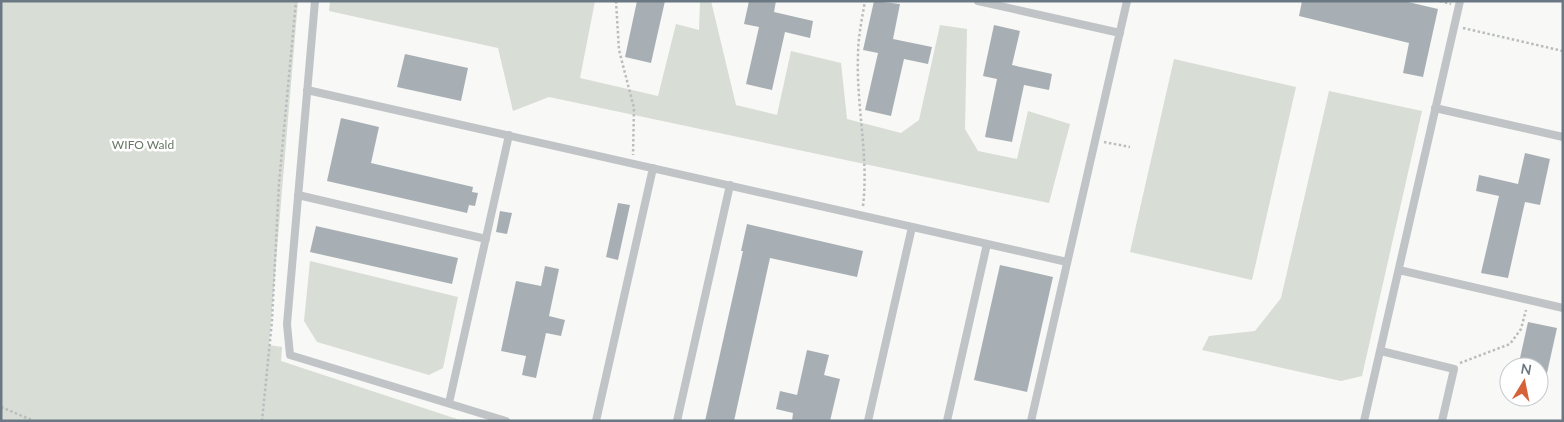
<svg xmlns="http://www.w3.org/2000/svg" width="1564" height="422" font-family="Lato,sans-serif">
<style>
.green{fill:#d8ddd5}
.building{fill:#a8afb4}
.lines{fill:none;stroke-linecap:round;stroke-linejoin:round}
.path{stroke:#babdbf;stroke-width:2.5;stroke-dasharray:2.5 2.5;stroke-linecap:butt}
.lane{stroke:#c0c4c7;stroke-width:8}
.labels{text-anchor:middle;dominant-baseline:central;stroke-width:5;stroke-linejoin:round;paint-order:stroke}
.park-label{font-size:12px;fill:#667764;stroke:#fff}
</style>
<rect width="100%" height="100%" fill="#f8f8f6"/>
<path class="green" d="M1,1h297l-29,344 13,2 -1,14 182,60h-462z
M330,1h265l-15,77 78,18 18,-72 23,6 1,-29h11l25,104 41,10 14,-64 50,12 6,56 54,14 18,-13 21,-95 27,4 -2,100 13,22 39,8 11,-48 42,13 -21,79 -500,-106 -36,14 -15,-63 -169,-37z
M1174,59l122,28 -44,193 -122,-28z
M1329,91l93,20 -60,265 -21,5 -139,-31 7,-14 46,-5 26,-33z
M310,261l148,36 -15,71 -14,7 -112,-33 -13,-21z"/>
<path class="building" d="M637,1h28l-14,62 -26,-6z
M749,1h27l-2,11 39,9 -3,17 -25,-6 -13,58 -26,-6 13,-57 -15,-3z
M874,1l26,3 -7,35 39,8 -4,17 -24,-5 -13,57 -26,-6 13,-57 -15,-3z
M1302,1h102l34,8 -15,68 -20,-4 6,-30 -110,-27z
M994,25l26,6 -8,34 40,9 -3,16 -25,-5 -12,57 -27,-5 12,-58 -14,-3z
M405,54l63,14 -7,33 -64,-14z
M341,118l38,9 -8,36 102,24 -1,5 6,1 -3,13 -6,-1 -2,8 -140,-32z
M1525,153l25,6 -10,46 -15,-3 -17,76 -27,-5 18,-77 -23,-5 3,-16 39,9z
M618,203l12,2 -12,55 -12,-3z
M500,211l12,2 -5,21 -11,-2z
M747,224l116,27 -6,26 -87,-19 -36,163h-29l38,-170h-2z
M316,226l142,32 -6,26 -142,-32z
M1000,265l53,12 -26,115 -53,-12z
M545,266l14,3 -10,47 16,4 -4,16 -15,-3 -10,45 -14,-3 4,-19 -25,-5 15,-70 25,5z
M1528,322l29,6 -14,63 -4,-1v-23h-21z
M807,350l22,5 -5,20 16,4 -10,42h-38l1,-8 -17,-4 4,-18 17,4z"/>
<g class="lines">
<path class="path" d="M616,1l3,49 15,58 -1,47
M1440,1l11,3
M1463,28l100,23
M1104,142l26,5
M863,206c6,-51 -7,-100 -5,-151 0,-18 4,-36 7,-54
M1460,363l50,-19 11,-15 5,-19
M1,407l33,14
M262,421l10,-100 7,-138 17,-182"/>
<path class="lane" d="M315,1l-28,323 3,31 216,66
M978,1l142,32
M307,90l760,172
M1435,108l128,29
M298,195l188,44
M1399,270l164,38
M1381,351l73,18 -12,52
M449,403l60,-268
M596,421l57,-253
M677,421l53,-236
M868,421l44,-194
M947,421l40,-177
M1031,421l96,-420
M1364,421l96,-420"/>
</g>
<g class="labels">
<g class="park-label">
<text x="143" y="144">WIFO Wald</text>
</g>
</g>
<rect width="1564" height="422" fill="none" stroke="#6a7884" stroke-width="5"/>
<g transform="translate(1524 382) rotate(10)"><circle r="24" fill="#ffffff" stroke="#c3c9ce"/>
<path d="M0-4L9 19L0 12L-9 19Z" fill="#d56239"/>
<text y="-8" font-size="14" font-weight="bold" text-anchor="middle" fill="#6a7884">N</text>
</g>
</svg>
